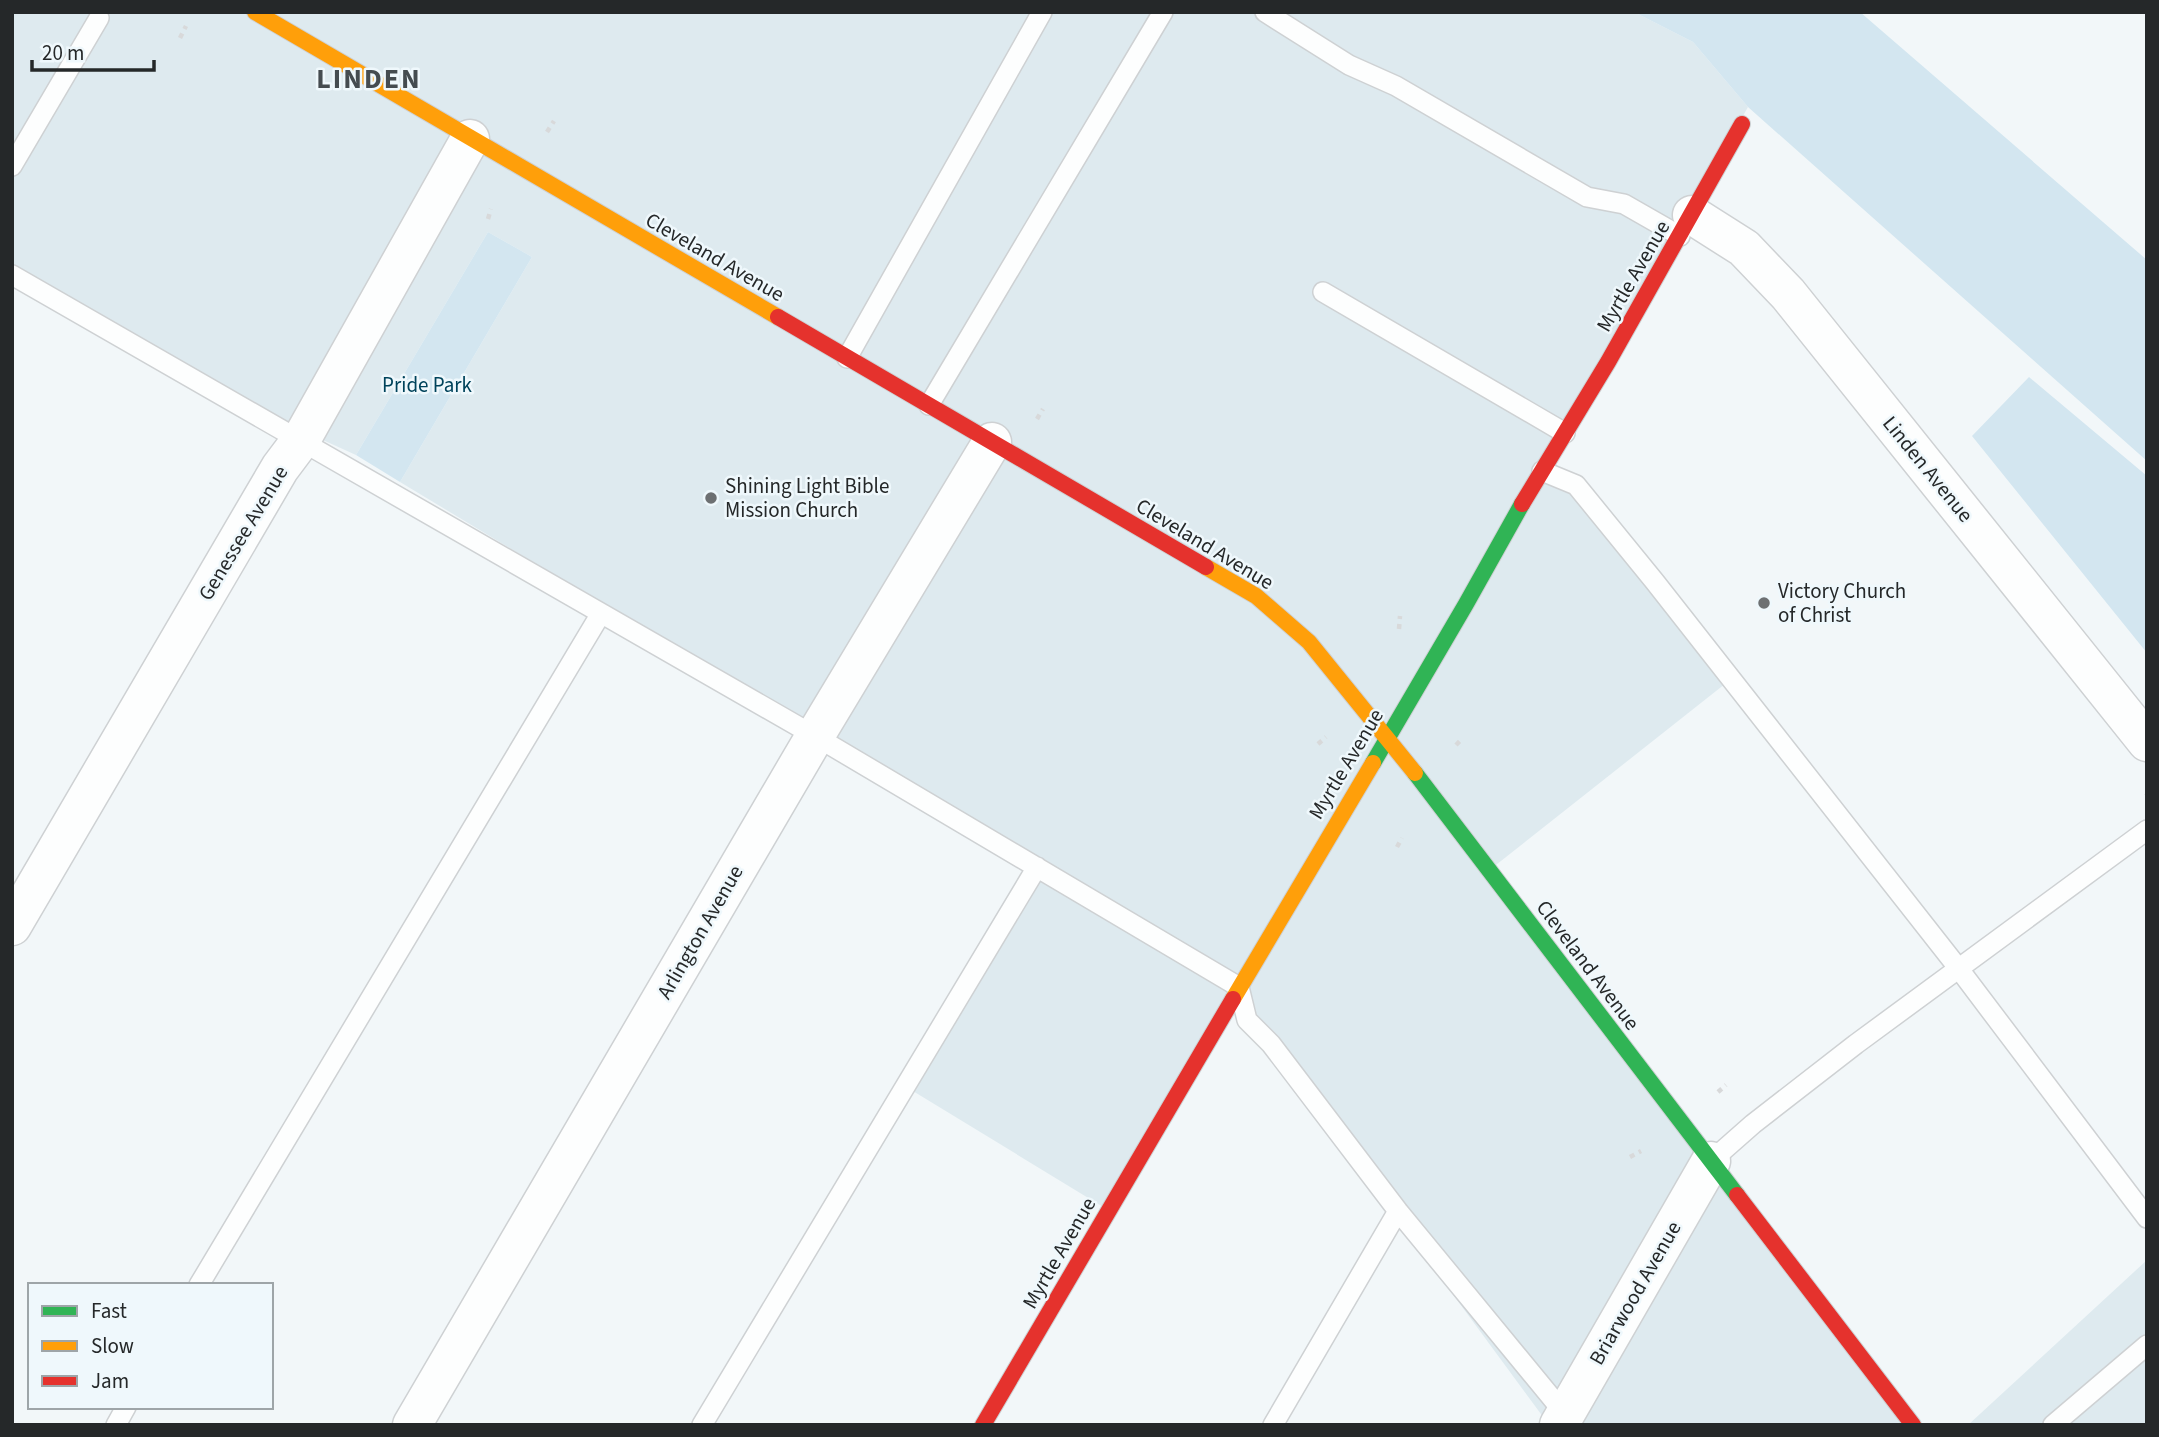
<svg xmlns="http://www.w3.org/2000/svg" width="2159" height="1437" font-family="'Source Sans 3',sans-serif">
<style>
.built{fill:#deeaef}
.green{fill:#d3e6f0}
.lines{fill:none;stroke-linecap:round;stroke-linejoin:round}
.lane-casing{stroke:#ced1d3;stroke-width:22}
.street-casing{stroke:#ced1d3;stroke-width:41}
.fast-casing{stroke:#ced1d3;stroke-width:18}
.slow-casing{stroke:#ced1d3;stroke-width:18}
.jam-casing{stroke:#ced1d3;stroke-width:18}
.path{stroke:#d8d9da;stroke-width:4.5;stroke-dasharray:5 5;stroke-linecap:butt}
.lane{stroke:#fdfefe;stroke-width:19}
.street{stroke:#fdfefe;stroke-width:38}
.fast{stroke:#30b455;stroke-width:16}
.slow{stroke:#ff9f0a;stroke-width:16}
.jam{stroke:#e5322d;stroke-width:16}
.poi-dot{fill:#6d7072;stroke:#eff8fc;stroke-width:2.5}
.labels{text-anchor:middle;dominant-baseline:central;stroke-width:5;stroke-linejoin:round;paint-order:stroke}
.street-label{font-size:21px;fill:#252829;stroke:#eff8fc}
.park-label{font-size:21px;fill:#00435b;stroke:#eff8fc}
.poi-label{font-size:21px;fill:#252829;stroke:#eff8fc;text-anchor:start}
.district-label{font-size:28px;font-weight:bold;letter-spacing:2px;fill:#454c50;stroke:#eff8fc}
</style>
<rect width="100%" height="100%" fill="#f2f7f9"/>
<path class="built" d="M12,12h1622l59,30 55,65 -201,356 183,217 -243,192 434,553h-372l-314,-427 -127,212 -205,-125 131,-221 -634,-382 132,-225 -44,-25 -132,223 -95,-43 -249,-145z
M2147,1260v165h-179z"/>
<path class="green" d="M1634,12h226l287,248v201l-399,-354 -55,-65z
M488,232l44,25 -132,225 -44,-27z
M2029,377l118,99v177l-175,-217z"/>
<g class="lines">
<defs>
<path id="lane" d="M1265,12l84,53 47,21 191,111 37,7 56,32
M12,166l87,-148
M12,275l803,461 424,251 8,33 24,24 127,167 167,203
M1323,292l242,141
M847,358l195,-346
M929,405l234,-393
M1542,471l34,14 79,97 304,387 188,249
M1711,1161l42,-37 103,-80 291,-214
M199,1285l401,-670
M116,1425l10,-18
M702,1425l335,-558
M1273,1425l125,-214
M2053,1425l94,-80"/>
<path id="street" d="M1692,215l52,33 44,46 359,448
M12,926l268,-458 21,-28 169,-301
M412,1425l403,-689 177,-294
M1559,1425l152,-264"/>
<path id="fast" d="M1373,763l93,-159 56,-100
M1415,773l322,422"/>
<path id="slow" d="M255,12l523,305
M1206,567l50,29 53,46 106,131
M1233,999l140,-236"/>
<path id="jam" d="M778,317l428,250
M1522,504l86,-142 134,-238
M1737,1195l176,230
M983,1425l250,-426"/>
</defs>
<use href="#lane" class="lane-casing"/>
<use href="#street" class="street-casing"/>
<use href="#fast" class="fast-casing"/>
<use href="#slow" class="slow-casing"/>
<use href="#jam" class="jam-casing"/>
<path class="path" d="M180,38l6,-12
M547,132l7,-11
M488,219l3,-10
M1037,419l6,-10
M1399,629l1,-13
M1318,744l8,-7
M1456,745l7,-7
M2146,793l1,1
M1397,847l5,-9
M1718,1092l8,-7
M1630,1157l11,-6"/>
<use href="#lane" class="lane"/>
<use href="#street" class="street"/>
<use href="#fast" class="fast"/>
<use href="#slow" class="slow"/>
<use href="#jam" class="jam"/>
</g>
<g class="poi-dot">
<circle cx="711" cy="498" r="7"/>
<circle cx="1764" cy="603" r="7"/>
</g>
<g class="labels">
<g class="street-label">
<text transform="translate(715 257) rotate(30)">Cleveland Avenue</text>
<text transform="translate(1633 276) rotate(-60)">Myrtle Avenue</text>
<text transform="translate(1928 469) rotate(51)">Linden Avenue</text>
<text transform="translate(243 533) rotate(-59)">Genessee Avenue</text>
<text transform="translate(1205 544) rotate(31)">Cleveland Avenue</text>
<text transform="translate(1346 764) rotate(-59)">Myrtle Avenue</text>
<text transform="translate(700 932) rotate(-60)">Arlington Avenue</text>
<text transform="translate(1588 965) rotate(53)">Cleveland Avenue</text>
<text transform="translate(1059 1253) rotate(-60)">Myrtle Avenue</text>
<text transform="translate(1635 1293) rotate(-60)">Briarwood Avenue</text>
</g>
<g class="park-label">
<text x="427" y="385">Pride Park</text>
</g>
<g class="poi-label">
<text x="725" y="486">Shining Light Bible<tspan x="725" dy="24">Mission Church</tspan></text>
<text x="1778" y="591">Victory Church<tspan x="1778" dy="24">of Christ</tspan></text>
</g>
<g class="district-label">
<text x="369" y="79">LINDEN</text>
</g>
</g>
<rect width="2159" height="1437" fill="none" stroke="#252829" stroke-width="28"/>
<rect x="28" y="1283" width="245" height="126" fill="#eff8fc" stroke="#9ea5a8" stroke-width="2"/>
<rect x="42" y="1306" width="35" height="10" fill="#30b455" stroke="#9ea5a8" stroke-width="2"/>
<text x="91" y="1318" font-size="21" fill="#252829">Fast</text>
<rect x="42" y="1341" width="35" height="10" fill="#ff9f0a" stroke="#9ea5a8" stroke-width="2"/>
<text x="91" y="1353" font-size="21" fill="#252829">Slow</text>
<rect x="42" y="1376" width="35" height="10" fill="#e5322d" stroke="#9ea5a8" stroke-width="2"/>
<text x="91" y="1388" font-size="21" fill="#252829">Jam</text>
<path d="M32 60v10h122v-10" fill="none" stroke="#252829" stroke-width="3.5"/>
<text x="42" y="60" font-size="21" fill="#252829" stroke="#eff8fc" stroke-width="5" paint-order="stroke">20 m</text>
</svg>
